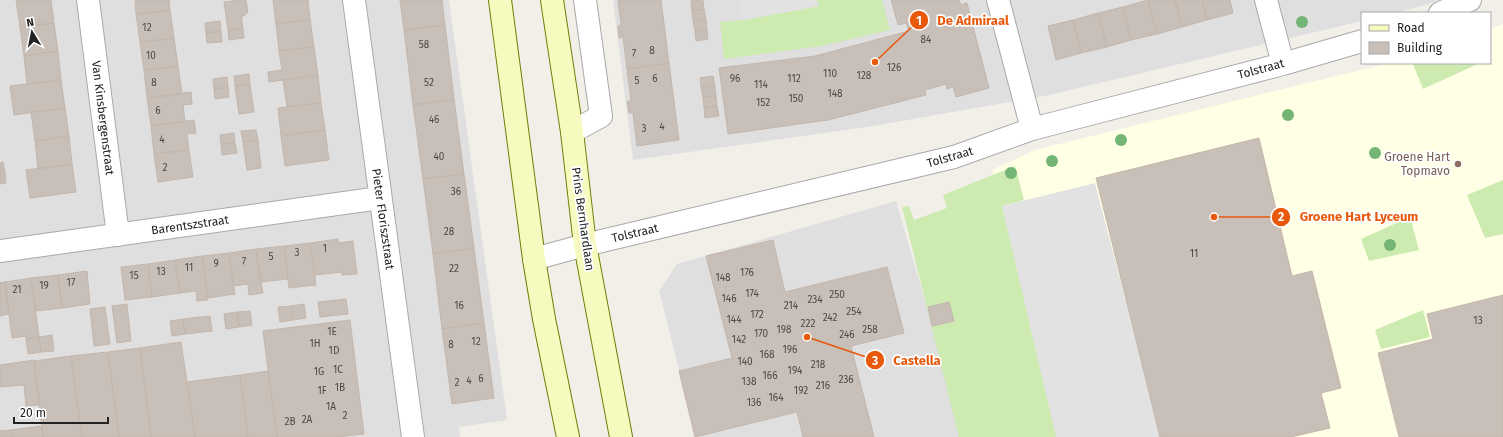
<svg xmlns="http://www.w3.org/2000/svg" width="1503" height="437" font-family="'Fira Sans',sans-serif">
<style>
.residential{fill:#e0dfdf}
.education{fill:#ffffe5}
.grass{fill:#cdebb0}
.parking{fill:#e2e2e2}
.building{fill:#c7bfb8;stroke:#c4b6ab}
.lines{fill:none;stroke-linecap:round;stroke-linejoin:round}
.minor-casing{stroke:#a9a9a9;stroke-width:24}
.secondary-casing{stroke:#707d05;stroke-width:24}
.minor{stroke:#fff;stroke-width:22}
.secondary{stroke:#f7fabf;stroke-width:22}
.tree{fill:#74b475}
.education-dot{fill:#8d6e63;stroke:#fff;stroke-width:1.5}
.labels{text-anchor:middle;dominant-baseline:central;stroke-width:3.5;stroke-linejoin:round;paint-order:stroke}
.number-label{font-size:10px;fill:#4b4948}
.street-label{font-size:12px;fill:#222;stroke:#fff}
.education-label{font-size:12px;fill:#785e54;stroke:#fff;text-anchor:end}
.leader{fill:none;stroke:#e8590c;stroke-width:1.5}
.callout-dot{fill:#e8590c;stroke:#fff;stroke-width:1.5}
.mark-label{font-size:12px;text-anchor:middle;font-weight:bold;fill:#fff}
.callout-label{font-size:13px;text-anchor:middle;font-weight:bold;fill:#e8590c;stroke:#fff;stroke-width:3.5;stroke-linejoin:round;paint-order:stroke}
</style>
<rect width="100%" height="100%" fill="#f2efe9"/>
<path class="residential" d="M0,0h449l58,420 -48,7 1,10h-460z
M613,0h825l-12,5 -32,8h-32v8l-313,74 -176,31 -240,34z
M896,201l69,236h-269l-37,-146 18,-27z"/>
<path class="education" d="M1503,24v413h-448l-63,-267 43,-20 354,-87h101v-34z"/>
<path class="grass" d="M817,0h65l8,30 -69,16 -97,13 -4,-37 24,-2 74,-14z
M1416,63h64l-57,26 -10,-25z
M1015,166l9,34 -22,6 58,231h-101l-57,-230 7,-1 5,14 33,-12 -4,-13z
M1503,180v54l-18,4 -18,-43z
M1410,217l9,33 -50,11 -8,-22z
M1423,310l7,27 -49,12 -6,-19z"/>
<path class="parking" d="M739,0h78l2,6 -75,14z
M1095,183l66,254h-105l-54,-231z"/>
<path class="building" d="M16,0h35l3,23 -34,4z
M135,0h34l1,10 -34,4z
M239,0h7l2,12 -4,4h-3l2,12 -15,2 -4,-28z
M273,0h35l2,19 -34,5z
M400,0h42l3,25 -41,5z
M618,0h43l8,63 -42,6 -4,-32 -4,1 -1,-12 3,-1z
M703,0l1,9 -12,2 -1,-10z
M891,0h68l2,5 6,-2 22,85 -33,9 -3,-10 -6,2 -1,-5 -21,6 1,5 -98,25 -100,14 -9,-66 96,-12 94,-25 -3,-8 -8,2z
M1148,0l9,34 -26,6 -8,-33z
M1148,0h27l7,27 -25,7z
M1175,0h27l5,20 -25,7z
M1202,0h28l3,13 -26,7z
M1123,7l8,33 -24,7 -9,-34z
M704,9l2,11 -13,1 -1,-10z
M170,10l4,28 -34,4 -4,-28z
M1098,13l9,34 -26,6 -8,-33z
M310,19l4,28 -35,4 -3,-27z
M706,20l1,10 -12,1 -2,-10z
M1073,20l8,33 -25,7 -8,-34z
M220,21l1,10 -15,2 -1,-10z
M54,23l4,28 -34,5 -4,-29z
M445,25l9,74 -41,6 -9,-75z
M243,28l1,10 -15,2 -1,-10z
M707,30l1,9 -12,2 -1,-10z
M221,31l1,11 -15,1 -1,-10z
M174,38l4,28 -34,4 -4,-28z
M314,47l4,28 -49,7 -1,-10 14,-2 -3,-19z
M58,51l3,29 -34,4 -3,-28z
M669,63l10,77 -42,6 -4,-33h-4l-2,-11 4,-2 -4,-31z
M178,66l4,28 -35,4 -3,-28z
M249,74l1,10 -15,2 -1,-10z
M318,75l3,28 -34,4 -4,-27z
M713,76l2,10 -14,1 -1,-9z
M227,77l1,10 -14,2 -1,-10z
M61,80l4,28 -51,7 -4,-29z
M250,84l4,28 -15,2 -4,-28z
M715,86l1,10 -13,1 -2,-10z
M228,87l1,10 -14,2 -1,-10z
M191,92l1,12 -9,1 2,17 -34,4 -4,-28z
M716,96l1,10 -13,1 -1,-10z
M454,99l10,75 -41,5 -10,-74z
M321,103l4,27 -44,6 -3,-28z
M717,106l2,10 -14,2 -1,-11z
M65,108l4,28 -34,5 -4,-29z
M194,120l2,13 -9,1 2,16 -35,4 -3,-28z
M256,130l2,10 -15,2 -2,-11z
M325,130l4,30 -44,6 -4,-30z
M234,133l1,10 -14,1 -1,-9z
M69,136l3,28 -34,5 -3,-28z
M1259,138l33,138 20,-5 29,117 -20,5 9,35 -39,9h-131l-64,-259z
M258,140l3,28 -14,2 -4,-28z
M235,143l2,10 -15,2 -1,-11z
M189,150l4,27 -35,5 -4,-28z
M3,162l2,11h-5v-10z
M72,164l4,28 -46,6 -4,-28z
M0,173h5l1,10 -6,1z
M464,174l10,74 -41,6 -10,-75z
M338,239l1,4 14,-2 4,33 -15,1v-3l-27,3 -5,-32z
M773,240l12,52 102,-25 17,66 -53,13 23,91h-71l-6,-25 -102,25 -16,-66 53,-13 -26,-102z
M310,243l6,42 -27,3 -5,-42z
M284,246l4,33 -28,3 -4,-33z
M474,248l10,75 -42,6 -9,-75z
M256,249l7,44 -14,2 -1,-11 -15,2 -4,-33z
M229,253l6,41 -27,4 -6,-42z
M202,256l6,44 -11,1 -1,-10 -16,2 -5,-33z
M175,260l5,33 -28,4 -4,-33z
M148,264l4,33 -27,3 -4,-33z
M87,271l3,33 -28,4 -4,-33z
M58,275l4,33 -26,3 -5,-33z
M31,278l8,59 -13,2v-3l-14,2 -7,-56z
M5,282l4,32 -9,2v-33z
M1503,295v142h-104l-21,-84 55,-14 -6,-25z
M346,299l2,15 -28,3 -2,-15z
M949,302l5,19 -22,5 -4,-19z
M127,304l4,37 -14,2 -5,-37z
M304,304l2,14 -13,2 -2,-14z
M291,306l2,14 -13,2 -2,-15z
M105,307l5,37 -16,2 -4,-37z
M250,311l2,14 -13,2 -2,-15z
M237,312l2,15 -13,2 -2,-15z
M210,316l2,15 -27,3 -2,-15z
M183,319l2,15 -13,2 -2,-15z
M350,320l14,114 -26,3h-61l-14,-106z
M484,323l10,75 -42,6 -10,-75z
M52,335l2,16 -13,1 -2,-15z
M39,337l2,15 -13,2 -2,-15z
M181,342l14,95h-44l-11,-89z
M140,348l11,89h-32l-11,-85z
M108,352l11,85h-37l-11,-81z
M71,356l11,81h-39l-9,-76z
M34,360l6,45 -14,1 -2,-21 -24,2v-22z
M268,371l9,66h-29l-8,-62z
M240,375l8,62h-53l-8,-55z
M42,426l1,11h-31l-1,-7z
M11,430l1,7h-12v-6z"/>
<g class="lines">
<defs>
<path id="minor" d="M88,0l30,235
M354,0l59,437
M998,0l34,129
M1266,0l17,64
M1440,13l30,-13
M572,132l29,-16 -16,-116
M0,251l380,-53
M534,259l51,-14 369,-88 78,-28 251,-65 79,-23"/>
<path id="secondary" d="M500,0l34,259 10,60 24,118
M552,0l20,132 13,113 36,192"/>
</defs>
<use href="#minor" class="minor-casing"/>
<use href="#secondary" class="secondary-casing"/>
<use href="#minor" class="minor"/>
<use href="#secondary" class="secondary"/>
</g>
<g class="tree">
<circle cx="1302" cy="22" r="6"/>
<circle cx="1288" cy="115" r="6"/>
<circle cx="1121" cy="140" r="6"/>
<circle cx="1375" cy="153" r="6"/>
<circle cx="1052" cy="161" r="6"/>
<circle cx="1011" cy="173" r="6"/>
<circle cx="1390" cy="245" r="6"/>
</g>
<circle class="education-dot" cx="1458" cy="164" r="4"/>
<g class="labels">
<g class="number-label">
<text x="147" y="28">12</text>
<text x="926" y="40">84</text>
<text x="424" y="45">58</text>
<text x="652" y="51">8</text>
<text x="634" y="54">7</text>
<text x="151" y="56">10</text>
<text x="894" y="68">126</text>
<text x="830" y="74">110</text>
<text x="864" y="76">128</text>
<text x="655" y="79">6</text>
<text x="735" y="79">96</text>
<text x="794" y="79">112</text>
<text x="637" y="81">5</text>
<text x="154" y="83">8</text>
<text x="429" y="83">52</text>
<text x="761" y="85">114</text>
<text x="835" y="94">148</text>
<text x="796" y="99">150</text>
<text x="763" y="103">152</text>
<text x="158" y="111">6</text>
<text x="434" y="120">46</text>
<text x="662" y="127">4</text>
<text x="644" y="129">3</text>
<text x="162" y="140">4</text>
<text x="439" y="157">40</text>
<text x="165" y="168">2</text>
<text x="456" y="192">36</text>
<text x="449" y="232">28</text>
<text x="325" y="249">1</text>
<text x="297" y="253">3</text>
<text x="1194" y="254">11</text>
<text x="271" y="257">5</text>
<text x="244" y="262">7</text>
<text x="216" y="264">9</text>
<text x="189" y="268">11</text>
<text x="454" y="269">22</text>
<text x="161" y="272">13</text>
<text x="747" y="273">176</text>
<text x="134" y="276">15</text>
<text x="723" y="278">148</text>
<text x="71" y="283">17</text>
<text x="44" y="286">19</text>
<text x="17" y="290">21</text>
<text x="752" y="294">174</text>
<text x="837" y="295">250</text>
<text x="729" y="299">146</text>
<text x="815" y="300">234</text>
<text x="459" y="306">16</text>
<text x="791" y="306">214</text>
<text x="854" y="312">254</text>
<text x="757" y="315">172</text>
<text x="830" y="318">242</text>
<text x="734" y="320">144</text>
<text x="1478" y="321">13</text>
<text x="808" y="324">222</text>
<text x="784" y="330">198</text>
<text x="870" y="330">258</text>
<text x="332" y="332">1E</text>
<text x="761" y="334">170</text>
<text x="847" y="335">246</text>
<text x="739" y="340">142</text>
<text x="476" y="342">12</text>
<text x="315" y="344">1H</text>
<text x="451" y="345">8</text>
<text x="790" y="350">196</text>
<text x="334" y="351">1D</text>
<text x="767" y="355">168</text>
<text x="745" y="362">140</text>
<text x="818" y="365">218</text>
<text x="338" y="370">1C</text>
<text x="795" y="371">194</text>
<text x="319" y="372">1G</text>
<text x="770" y="376">166</text>
<text x="481" y="379">6</text>
<text x="846" y="380">236</text>
<text x="469" y="381">4</text>
<text x="749" y="382">138</text>
<text x="457" y="383">2</text>
<text x="823" y="386">216</text>
<text x="340" y="388">1B</text>
<text x="322" y="391">1F</text>
<text x="801" y="391">192</text>
<text x="776" y="398">164</text>
<text x="754" y="403">136</text>
<text x="331" y="407">1A</text>
<text x="345" y="416">2</text>
<text x="307" y="420">2A</text>
<text x="290" y="422">2B</text>
</g>
<g class="street-label">
<text transform="translate(1261 69) rotate(-15)">Tolstraat</text>
<text transform="translate(103 118) rotate(83)">Van Kinsbergenstraat</text>
<text transform="translate(950 157) rotate(-16)">Tolstraat</text>
<text transform="translate(383 219) rotate(82)">Pieter Floriszstraat</text>
<text transform="translate(583 219) rotate(82)">Prins Bernhardlaan</text>
<text transform="translate(190 225) rotate(-8)">Barentszstraat</text>
<text transform="translate(635 233) rotate(-13)">Tolstraat</text>
</g>
<g class="education-label">
<text x="1450" y="157">Groene Hart<tspan x="1450" dy="14">Topmavo</tspan></text>
</g>
</g>
<path class="leader" d="M875 62L919 20M1214 217L1281 217M807 337L875 360"/>
<g class="callout-dot">
<circle cx="875" cy="62" r="4"/>
<circle cx="1214" cy="217" r="4"/>
<circle cx="807" cy="337" r="4"/>
<circle cx="919" cy="20" r="10"/>
<circle cx="1281" cy="217" r="10"/>
<circle cx="875" cy="360" r="10"/>
</g>
<g class="mark-label">
<text x="919" y="25">1</text>
<text x="1281" y="221">2</text>
<text x="875" y="365">3</text>
</g>
<g class="callout-label">
<text x="973" y="25">De Admiraal</text>
<text x="1359" y="221">Groene Hart Lyceum</text>
<text x="917" y="365">Castella</text>
</g>
<rect x="1361" y="12" width="130" height="52" fill="#ffffff" stroke="#a7a7a7"/>
<rect x="1369" y="25" width="20" height="6" fill="#f7fabf" stroke="#a7a7a7"/>
<text x="1397" y="32" font-size="12" fill="#222222">Road</text>
<rect x="1369" y="42" width="20" height="12" fill="#c7bfb8" stroke="#a7a7a7"/>
<text x="1397" y="52" font-size="12" fill="#222222">Building</text>
<g transform="translate(32 32) rotate(350)" stroke="#ffffff" stroke-width="3" paint-order="stroke">
<path d="M0-3L7 15L0 10L-7 15Z" fill="#222222"/>
<text y="-6" font-size="11" font-weight="bold" text-anchor="middle" fill="#222222">N</text>
</g>
<path d="M14 417v6h94v-6" fill="none" stroke="#222222" stroke-width="2"/>
<text x="20" y="417" font-size="12" fill="#222222" stroke="#ffffff" stroke-width="3" paint-order="stroke">20 m</text>
</svg>
